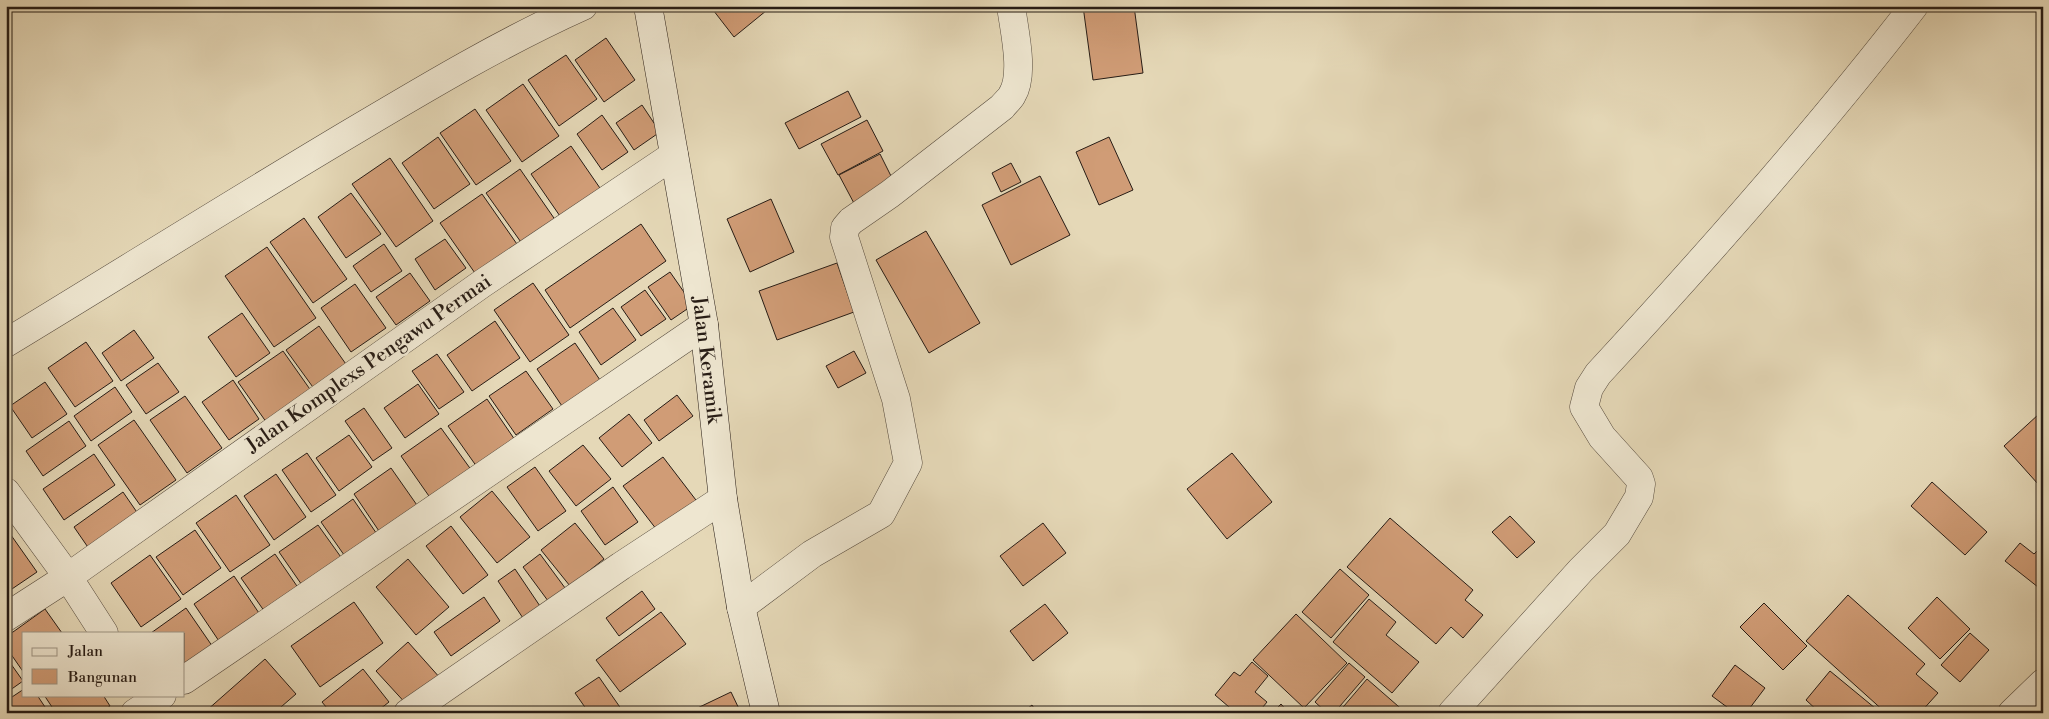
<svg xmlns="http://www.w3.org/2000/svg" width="2049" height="719" font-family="'Libre Bodoni',serif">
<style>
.building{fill:#d09c76;stroke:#271c15}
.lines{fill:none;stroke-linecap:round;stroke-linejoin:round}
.street-casing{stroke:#564b3e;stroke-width:29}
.secondary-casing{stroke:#271c15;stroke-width:29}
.street{stroke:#eee6d0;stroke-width:28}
.secondary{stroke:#eee6d0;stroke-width:28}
.labels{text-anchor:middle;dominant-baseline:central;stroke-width:5;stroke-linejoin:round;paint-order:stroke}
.street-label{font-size:20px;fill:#271c15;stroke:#eee6d0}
</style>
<rect width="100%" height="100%" fill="#e5d8b7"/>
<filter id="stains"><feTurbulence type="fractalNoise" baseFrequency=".004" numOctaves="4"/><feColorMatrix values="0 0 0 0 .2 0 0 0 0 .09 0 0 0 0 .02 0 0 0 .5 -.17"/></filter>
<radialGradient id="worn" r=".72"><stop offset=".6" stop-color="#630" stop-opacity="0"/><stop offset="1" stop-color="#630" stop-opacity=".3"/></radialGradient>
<path class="building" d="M710,6h62l-38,31z
M1083,6h51l9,67 -50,7z
M606,38l29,42 -31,22 -29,-42z
M566,55l31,44 -38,27 -31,-46z
M523,84l36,52 -37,26 -36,-52z
M848,91l13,26 -62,32 -14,-26z
M642,105l18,27 -26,18 -18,-27z
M475,109l36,52 -35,24 -36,-52z
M602,115l26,37 -26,18 -25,-36z
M867,120l16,31 -45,24 -17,-31z
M438,137l32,47 -36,25 -32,-46z
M1109,137l24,53 -34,15 -23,-53z
M571,146l31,45 -40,28 -31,-45z
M880,154l16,32 -40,21 -17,-32z
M390,158l43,63 -37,26 -44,-63z
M1011,163l10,19 -20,10 -9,-19z
M520,169l36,52 -33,24 -37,-52z
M1040,176l30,59 -59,30 -29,-60z
M351,193l30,41 -35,24 -28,-41z
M482,194l37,53 -42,29 -37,-53z
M771,199l23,53 -44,20 -23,-53z
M304,218l43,61 -34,24 -43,-61z
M641,224l25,37 -96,67 -25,-38z
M926,231l54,92 -51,30 -53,-93z
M445,239l21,29 -31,22 -20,-31z
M384,244l18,27 -31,21 -18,-26z
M267,247l49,71 -42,29 -49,-71z
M837,263l17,49 -77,28 -18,-49z
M670,272l23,33 -22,15 -23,-33z
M410,273l20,28 -34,24 -20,-28z
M533,283l36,52 -39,27 -36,-52z
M355,284l31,44 -35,24 -30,-44z
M645,290l21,29 -25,17 -20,-29z
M613,308l23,32 -35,25 -22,-33z
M242,313l28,40 -34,24 -28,-40z
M495,321l25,37 -48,33 -25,-36z
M319,326l29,41 -33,23 -29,-40z
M134,330l20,28 -33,23 -19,-28z
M86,342l27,39 -38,26 -27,-39z
M575,343l25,37 -38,26 -25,-37z
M283,351l31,44 -45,31 -31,-44z
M854,351l12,22 -28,15 -12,-22z
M437,354l27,38 -25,17 -27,-38z
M158,363l21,29 -33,22 -20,-29z
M526,371l27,38 -37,26 -27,-39z
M233,380l26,39 -30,21 -27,-38z
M45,382l22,32 -35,24 -22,-32z
M418,384l21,30 -34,24 -21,-30z
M115,387l17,25 -41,29 -17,-25z
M677,395l16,21 -34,25 -15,-21z
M185,396l37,52 -35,25 -37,-53z
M487,399l28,41 -38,27 -29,-41z
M364,408l28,40 -19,13 -28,-40z
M629,414l23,29 -30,24 -23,-29z
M2039,414l4,3v63l-5,4 -34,-38z
M134,420l42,60 -36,25 -42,-60z
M69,421l17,25 -43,30 -17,-25z
M441,428l31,43 -41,28 -30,-43z
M349,435l23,32 -33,24 -23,-33z
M583,445l28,34 -35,27 -27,-35z
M307,453l29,42 -25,17 -29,-42z
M1232,453l40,49 -45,37 -40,-50z
M94,454l21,31 -51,35 -21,-31z
M663,457l36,47 -39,30 -37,-48z
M535,467l31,44 -28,20 -31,-44z
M391,468l28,40 -38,26 -27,-40z
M276,474l30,43 -32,23 -30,-44z
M1932,482l55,50 -22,23 -54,-49z
M613,487l25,35 -33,23 -24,-34z
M492,491l38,46 -33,26 -37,-46z
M123,492l20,29 -49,35 -20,-29z
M236,495l34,50 -40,27 -34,-49z
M353,499l28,41 -32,22 -28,-40z
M1510,516l25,26 -18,16 -25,-26z
M1390,518l83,72 -8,10 18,15 -20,23 -12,-11 -15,17 -89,-77z
M575,523l29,36 -34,27 -29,-36z
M1043,523l23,30 -43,33 -23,-30z
M318,525l25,35 -39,28 -25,-36z
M451,526l37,49 -25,19 -37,-48z
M6,528l31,44 -31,21z
M195,530l26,38 -38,27 -27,-38z
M2020,543l14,11 9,-9v46l-38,-30z
M275,554l26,38 -34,23 -26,-37z
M540,554l31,42 -17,13 -31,-42z
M150,555l31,44 -40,28 -30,-44z
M408,559l41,48 -33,28 -40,-48z
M515,569l31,46 -17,12 -31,-46z
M1340,569l29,26 -38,43 -29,-26z
M234,576l31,46 -40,28 -31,-46z
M642,591l13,18 -36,27 -13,-18z
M1848,595l77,69 -9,10 22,19 -18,20h-34l-80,-72z
M484,597l16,24 -49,35 -17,-24z
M1937,597l33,32 -30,30 -32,-31z
M1369,599l27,23 -10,13 33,27 -27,31 -59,-51z
M354,602l29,41 -63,44 -29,-41z
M1764,603l43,43 -24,24 -43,-43z
M1045,604l23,29 -35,28 -23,-30z
M186,608l31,45 -33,24v-44h-33z
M45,609l17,24h-38v40l-18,-26v-10z
M661,612l25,32 -66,48 -24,-32z
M1296,614l51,49 -43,45 -51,-48z
M1970,633l19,17 -29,32 -19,-17z
M408,642l33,37 -32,28 -33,-36z
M6,657l17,24 -17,12z
M265,659l31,35 -22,19h-66l-2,-2z
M1252,662l16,14 -13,16 12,10 -9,11h-22l-21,-18 19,-23 6,4z
M1349,663l16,14 -31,36h-7l-12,-11z
M1735,665l30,23 -19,25h-11l-23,-17z
M363,669l26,33 -14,11h-44l-9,-11z
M1830,671l51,42h-61l-14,-13z
M599,677l25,36h-35l-14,-20z
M1367,679l39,34h-68z
M24,689v6h13l12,18h-43v-12z
M731,692l10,21h-54z
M44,695h59l7,11 -10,7h-44z
M1281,704l8,9h-17z
M1032,705l5,8h-15z"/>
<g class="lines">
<defs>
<path id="street" d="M6,343c117,-71 233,-144 351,-214 74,-44 148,-88 226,-123
M6,492l62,85 36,56
M741,607l71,-53 69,-40 27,-51 -12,-64 -52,-162 1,-9 6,-7 39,-27 112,-87c3,-4 8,-8 10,-12 13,-21 2,-65 -1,-89
M6,617l62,-40 415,-294 191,-128
M184,680l520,-355
M135,713l27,-18
M408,713l213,-147 102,-67
M1452,713l129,-143 36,-36 22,-37 2,-13 -2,-6 -37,-41 -18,-30 5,-19 9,-14c110,-119 217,-240 316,-368
M2012,713l31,-30"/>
<path id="secondary" d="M648,6l56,319 19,174 18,108 25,106"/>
</defs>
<use href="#street" class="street-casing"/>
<use href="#secondary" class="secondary-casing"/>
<use href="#street" class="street"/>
<use href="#secondary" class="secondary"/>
</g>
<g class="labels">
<g class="street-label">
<text transform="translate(706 360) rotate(83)">Jalan Keramik</text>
<text transform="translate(369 364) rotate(-35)">Jalan Komplexs Pengawu Permai</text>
</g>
</g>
<rect width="2049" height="719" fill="none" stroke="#e5d8b7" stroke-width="25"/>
<rect x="8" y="8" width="2034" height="704" fill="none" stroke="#271c15" stroke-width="2.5"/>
<rect x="12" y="12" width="2024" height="694" fill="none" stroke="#271c15"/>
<rect x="22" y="632" width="162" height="65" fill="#eee6d0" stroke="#9e9585"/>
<rect x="32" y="648" width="25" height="8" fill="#eee6d0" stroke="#9e9585"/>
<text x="68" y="656" font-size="15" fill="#271c15">Jalan</text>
<rect x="32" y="669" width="25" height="15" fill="#d09c76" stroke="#9e9585"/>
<text x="68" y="682" font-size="15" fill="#271c15">Bangunan</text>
<rect width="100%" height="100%" filter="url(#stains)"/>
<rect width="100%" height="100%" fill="url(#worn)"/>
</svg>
